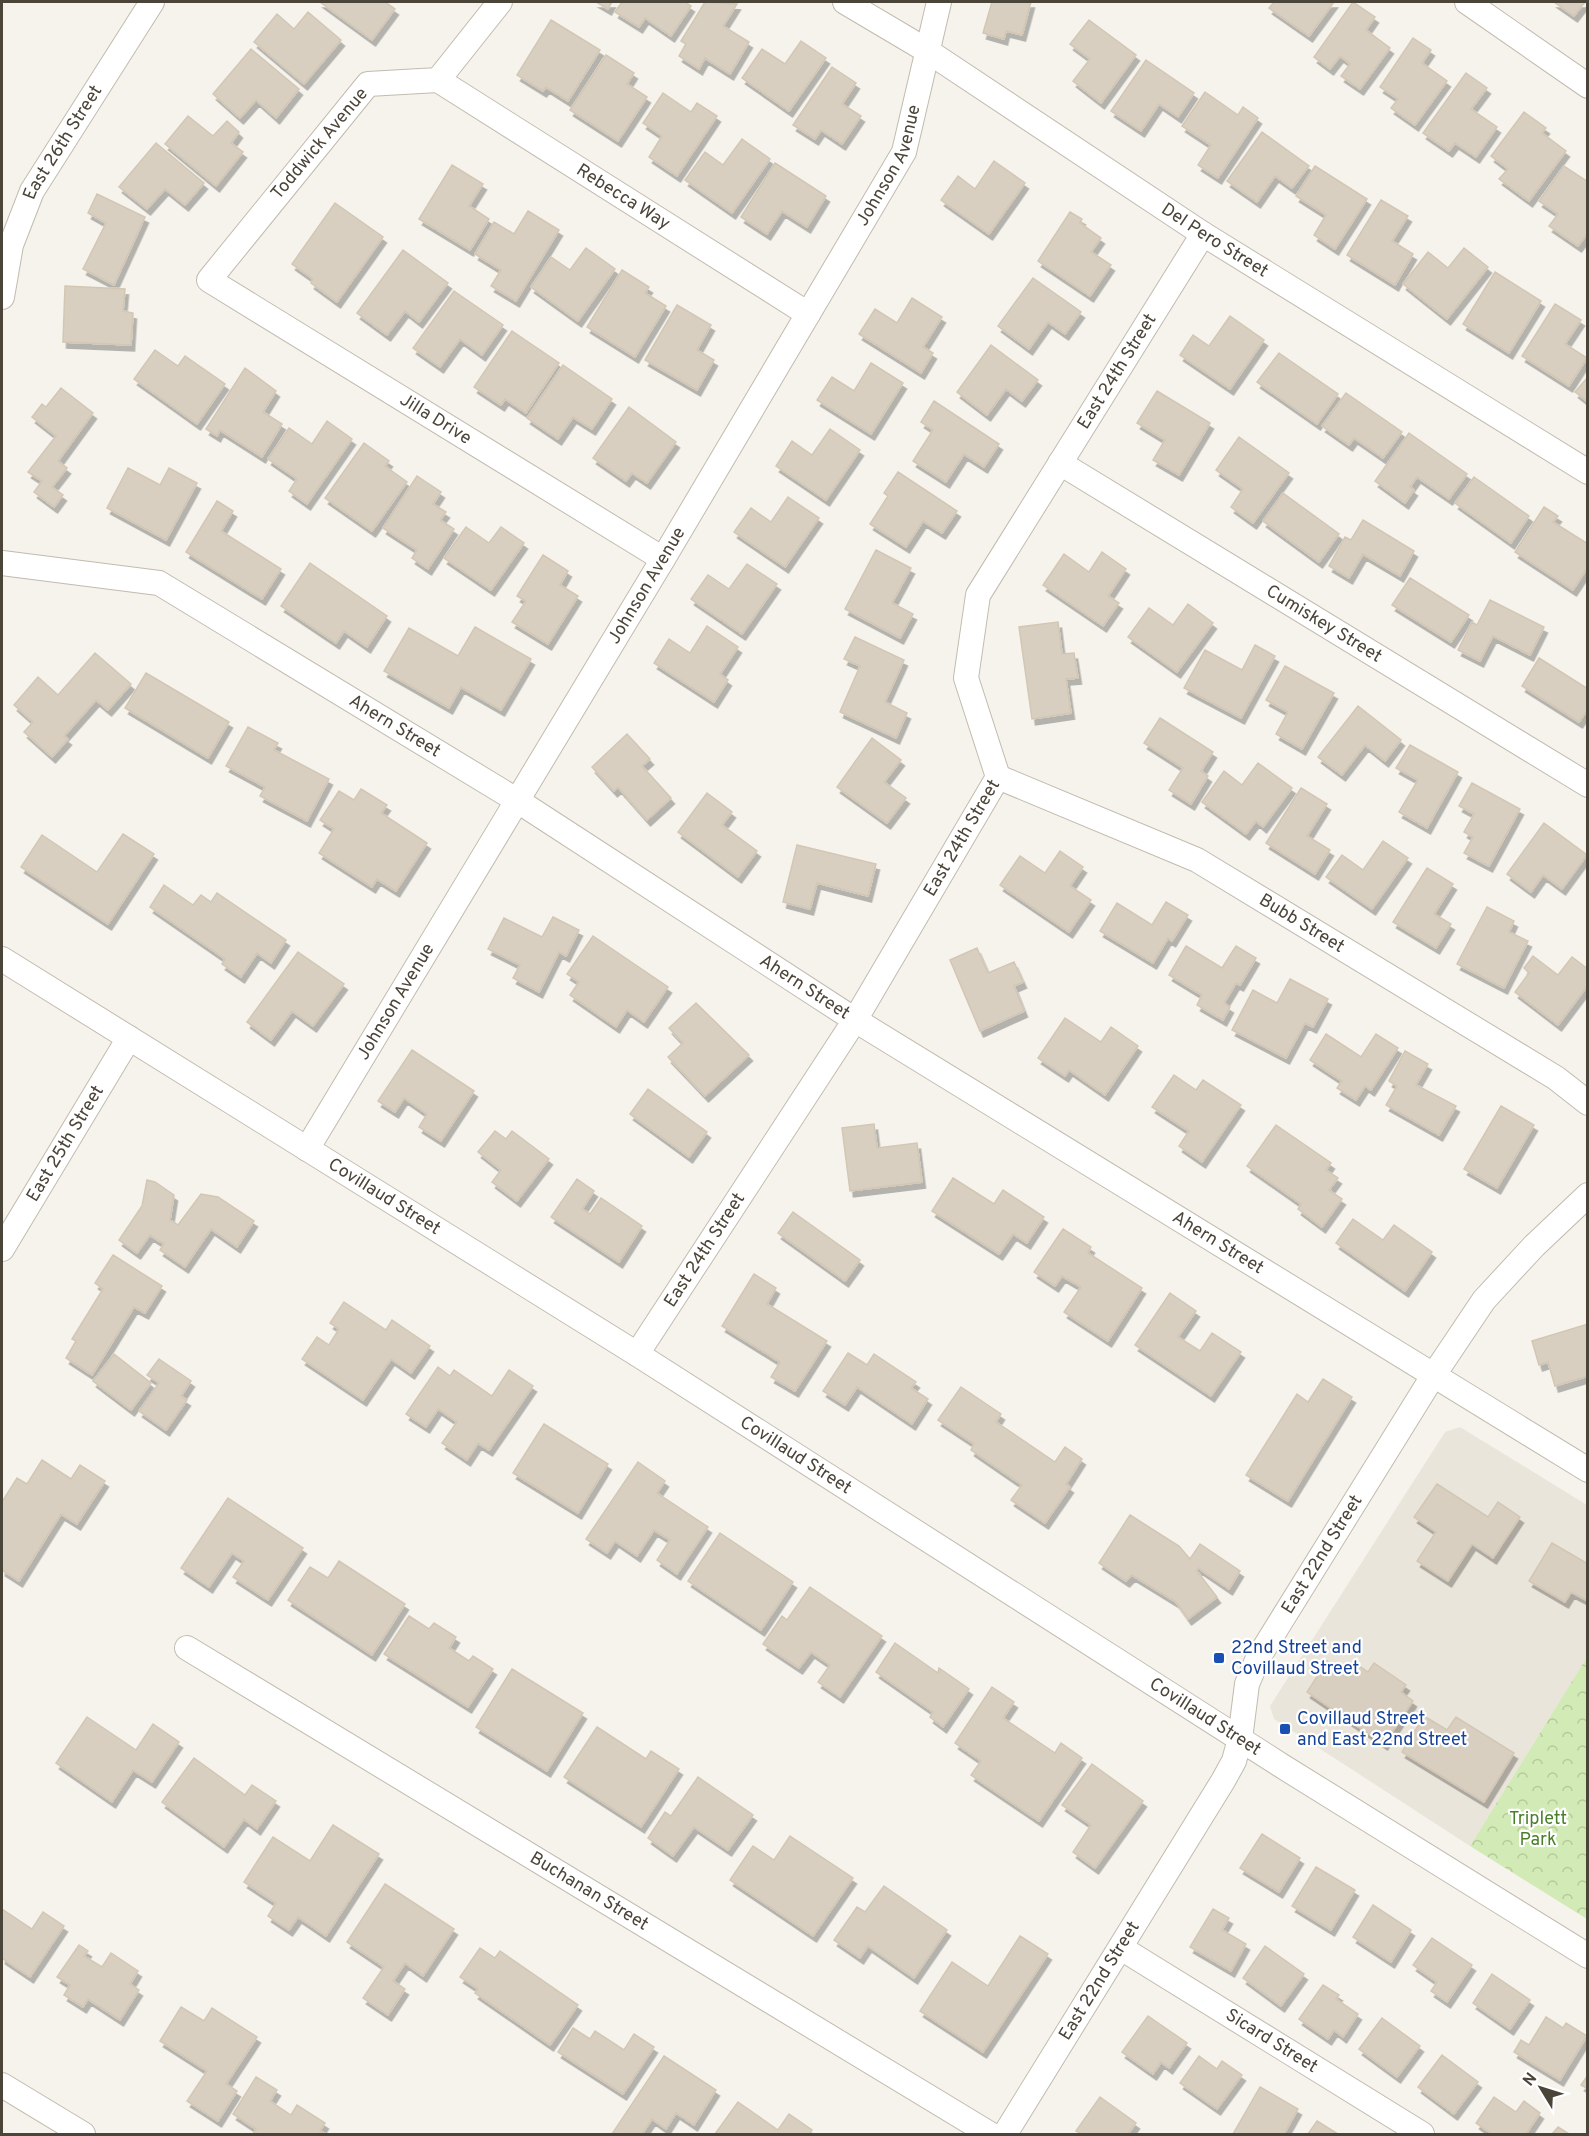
<svg xmlns="http://www.w3.org/2000/svg" width="1589" height="2136" font-family="Overpass,sans-serif">
<style>
.residential{fill:#eae5da}
.park{fill:url(#park-crowns)}
.building{fill:#d8cfc1;stroke:#d3c7b4;stroke-width:1.5;filter:url(#shadow)}
.lines{fill:none;stroke-linecap:round;stroke-linejoin:round}
.minor-casing{stroke:#c2bbae;stroke-width:26}
.minor{stroke:#fff;stroke-width:24}
.transit-dot{fill:#1a4fb4;stroke:#fff;stroke-width:2}
.labels{text-anchor:middle;dominant-baseline:central;stroke-width:4.5;stroke-linejoin:round;paint-order:stroke}
.street-label{font-size:18px;fill:#4b4439;stroke:#fff}
.transit-label{font-size:18px;fill:#164399;stroke:#fff;text-anchor:start}
.park-label{font-size:18px;fill:#4a7f2a;stroke:#fff}
</style>
<defs>
<pattern id="park-crowns" width="20" height="18" patternUnits="userSpaceOnUse" patternTransform="scale(1.5)"><rect width="20" height="18" fill="#d2eab5"/><path d="M2 6a3 3 0 1 1 6 0M12 15a3 3 0 1 1 6 0" fill="none" stroke="#b6ca9c"/></pattern>
<filter id="shadow"><feDropShadow dx="3.5" dy="6" stdDeviation="0" flood-color="#0004"/></filter>
</defs>
<rect width="100%" height="100%" fill="#f6f3ec"/>
<path class="residential" d="M1460,1427l127,78v152l-117,189 -196,-127 -4,-13 175,-274z"/>
<path class="park" d="M1587,1657v262l-117,-73z"/>
<path class="building" d="M320,2h65l10,7 -23,31z
M596,2h16l-4,7z
M622,2h63l6,4 -20,30 -26,-18 -6,9 -24,-15z
M705,2l32,2 -14,22 26,16 -19,32 -25,-16 -6,11 -20,-13 7,-12 -5,-3z
M992,2h39l-9,33 -16,-4 -2,8 -21,-6z
M1274,2h60l-25,34 -40,-28z
M1353,2l22,15 -9,13 24,18 -30,41 -19,-13 9,-12 -10,-8 -10,13 -16,-12z
M1554,2h31l-11,14z
M308,12l33,28 -37,44 -50,-42 23,-28 17,15z
M551,20l49,30 -32,51 -22,-14 -3,4 -26,-16z
M1089,20l47,35 -35,48 -28,-22 17,-22 -20,-15z
M1413,38l18,12 -9,13 25,18 -32,44 -24,-17 7,-9 -18,-12z
M801,41l25,17 -37,53 -47,-33 20,-29 23,15z
M251,49l48,40 -23,29 -20,-18 -16,18 -27,-24z
M606,55l28,18 -7,11 20,13 -29,44 -48,-31z
M1146,60l48,33 -16,24 -19,-13 -18,27 -30,-20z
M832,67l24,16 -14,21 19,12 -19,28 -21,-14 -6,9 -22,-14z
M1466,73l21,15 -16,21 26,18 -21,30 -21,-14 -6,8 -26,-18z
M1205,92l33,23 5,-8 15,11 -40,60 -20,-13 13,-20 -29,-19z
M663,93l28,19 6,-9 20,13 -40,60 -28,-19 13,-21 -19,-13z
M1524,112l22,16 -4,5 24,18 -37,50 -30,-22 9,-10 -17,-13z
M188,116l25,20 14,-15 12,11 -8,11 12,9 -27,34 -51,-42z
M1262,132l47,34 -17,22 -17,-12 -18,26 -30,-21z
M742,139l28,20 -38,54 -47,-33 20,-28 18,13z
M156,143l48,40 -19,22 -20,-16 -18,20 -28,-22z
M994,161l31,22 -36,51 -48,-34 17,-24 17,13z
M775,163l51,33 -19,31 -25,-16 -15,23 -26,-17z
M452,165l31,19 -14,22 20,13 -19,31 -51,-31z
M1315,166l52,33 -32,50 -21,-14 12,-20 -30,-19z
M1564,166l24,16v51l-10,13 -29,-20 9,-12 -19,-13z
M97,194l48,23 -31,68 -31,-16 23,-46 -18,-10z
M1381,200l27,16 -16,25 21,13 -18,31 -48,-30z
M335,203l48,34 -46,65 -26,-19 2,-4 -21,-15z
M528,211l31,19 -43,71 -25,-15 10,-16 -26,-16 19,-32 20,12z
M1070,212l12,7 -2,4 21,15 -10,14 20,13 -21,31 -52,-35z
M586,248l29,21 -37,52 -47,-34 20,-30 19,13z
M1464,248l24,19 -41,52 -44,-35 25,-32 20,16z
M403,250l45,33 -29,39 -14,-11 -18,24 -30,-22z
M622,270l27,17 -4,6 21,13 -31,51 -48,-30z
M1495,272l46,29 -32,52 -46,-29z
M1033,278l48,34 -16,22 -17,-12 -19,27 -31,-23z
M65,286l60,3 -2,22 10,2 -2,32 -68,-3z
M454,291l49,34 -21,30 -22,-16 -20,28 -27,-19z
M912,298l30,19 -19,30 10,6 -12,20 -62,-39 16,-25 22,14z
M1555,304l26,16 -16,24 22,14 -18,28 -47,-30z
M677,305l34,20 -14,25 17,10 -17,30 -52,-30z
M1230,316l34,24 -34,49 -50,-34 13,-20 16,11z
M512,331l47,32 -33,50 -21,-14 -4,6 -27,-18z
M991,345l47,35 -16,21 -16,-12 -19,26 -30,-23z
M155,350l23,16 7,-10 40,28 -28,40 -63,-45z
M1279,353l59,41 -21,30 -60,-42z
M871,363l32,20 -32,51 -54,-34 15,-23 22,14z
M563,365l49,34 -20,30 -19,-12 -15,22 -31,-21z
M245,368l31,23 -13,21 19,12 -20,33 -42,-27 -3,6 -11,-7z
M1588,377v25l-13,-10z
M61,388l32,25 -35,48 9,7 -15,19 11,8 -9,12 -20,-15 8,-11 -14,-9 28,-36 -24,-19 10,-13 4,3z
M1157,391l53,32 -31,52 -26,-15 12,-20 -28,-17z
M1346,393l56,39 -19,26 -29,-20 -5,7 -27,-19z
M934,401l65,43 -15,23 -20,-13 -18,28 -33,-21 20,-31 -12,-8z
M629,407l47,35 -29,41 -15,-10 -6,8 -33,-23z
M327,421l25,18 -45,65 -18,-13 8,-12 -29,-20 21,-31 23,16z
M830,429l30,21 -34,50 -50,-34 16,-25 20,14z
M1409,433l58,41 -18,25 -32,-22 -7,10 4,3 -9,13 -30,-22z
M1239,437l50,36 -36,50 -22,-16 12,-18 -27,-19z
M364,443l25,18 -4,5 22,16 -35,49 -47,-33z
M128,468l32,17 9,-17 28,15 -31,57 -59,-32z
M898,472l59,39 -15,22 -19,-12 -17,26 -36,-23 18,-28 -4,-3z
M417,476l24,16 -8,12 13,8 -6,8 14,9 -26,40 -16,-11 5,-8 -34,-22z
M1474,477l55,39 -18,27 -56,-40z
M1283,493l56,41 -20,28 -56,-41z
M788,497l31,21 -34,49 -51,-35 17,-24 20,14z
M217,501l16,10 -12,20 60,38 -19,30 -76,-47z
M1544,507l14,9 -5,6 35,22v23l-15,23 -58,-38z
M1363,520l51,31 -14,25 -37,-22 -14,24 -20,-12 16,-29 6,3z
M466,527l23,16 12,-16 23,16 -33,47 -47,-32z
M876,550l35,18 -19,35 21,11 -13,24 -55,-29z
M1102,552l24,17 -18,27 11,7 -16,23 -60,-41 21,-31 25,18z
M543,555l25,16 -8,14 18,11 -30,48 -36,-22 14,-21 -9,-5z
M310,563l77,53 -20,31 -23,-16 -8,12 -55,-37z
M747,564l30,20 -35,50 -51,-35 17,-24 21,14z
M1410,578l59,37 -18,27 -59,-37z
M1490,600l54,27 -14,28 -37,-19 -13,25 -22,-11 14,-28 5,3z
M1188,604l25,19 -36,49 -49,-35 21,-29 24,17z
M1058,622l4,32 12,-1 4,25 -12,1 5,34 -39,6 -13,-92z
M707,626l31,21 -18,27 8,6 -14,22 -60,-39 15,-24 21,14z
M475,627l56,32 -30,51 -40,-23 -12,21 -65,-37 25,-43 49,28z
M855,637l49,23 -19,42 22,11 -11,25 -56,-26 20,-46 -16,-7z
M1255,645l20,11 -34,62 -57,-30 21,-38 37,20z
M95,653l36,31 -23,26 -12,-10 -32,36 4,3 -16,18 -28,-25 9,-10 -19,-17 24,-28 20,18z
M1539,658l49,31v20l-9,13 -57,-36z
M1285,666l49,27 -32,56 -26,-15 12,-22 -22,-12z
M146,673l83,49 -21,36 -83,-50z
M1358,706l43,34 -16,21 -20,-16 -23,30 -24,-18z
M1160,718l53,34 -12,19 7,5 -17,28 -22,-14 14,-22 -39,-25z
M248,727l30,16 -4,7 55,29 -22,42 -47,-25 5,-9 -39,-21z
M627,734l23,25 -8,7 29,32 -24,22 -29,-33 -4,4 -22,-24z
M872,738l29,22 -17,22 22,16 -19,25 -50,-36z
M1410,745l48,27 -31,56 -28,-16 19,-32 -22,-12z
M1258,763l34,25 -29,39 -7,-6 -10,13 -44,-32 22,-31 18,14z
M1472,783l48,26 -31,57 -25,-13 9,-16 -9,-5 10,-18 -15,-8z
M1301,788l26,16 -20,32 23,14 -15,24 -49,-31z
M361,789l26,16 -6,8 46,30 -31,48 -19,-12 -5,8 -53,-34 15,-24 -14,-9 19,-29 15,9z
M707,793l25,19 -10,13 35,26 -19,26 -60,-45z
M1544,823l43,32 -25,34 -19,-14 -12,17 -24,-18z
M123,834l31,20 -46,70 -87,-57 21,-32 55,37z
M1383,841l25,17 -36,51 -46,-32 16,-22 21,15z
M797,845l79,19 -8,32 -51,-13 -7,26 -27,-7z
M1060,851l23,16 -13,19 21,14 -22,32 -69,-47 20,-29 25,17z
M1427,868l26,16 -19,30 17,10 -15,24 -43,-26z
M164,885l29,20 8,-10 10,7 6,-9 69,47 -15,23 -14,-10 -16,24 -19,-13 3,-5 -75,-52z
M1166,902l22,13 -16,26 -4,-3 -15,25 -53,-32 17,-28 35,22z
M1487,907l27,14 -5,11 19,9 -24,47 -47,-24z
M553,917l26,13 -13,26 -7,-4 -20,40 -26,-14 7,-13 -32,-16 16,-31 38,19z
M593,936l75,51 -24,35 -17,-12 -11,17 -46,-32 9,-13 -12,-8z
M1186,946l36,22 14,-22 20,12 -16,27 -4,-2 -12,20 6,4 -7,13 -26,-15 5,-10 -33,-20z
M977,948l11,25 26,-11 9,20 -9,4 10,25 -44,20 -30,-71z
M298,952l46,32 -31,42 -21,-15 -21,29 -24,-18z
M1533,956l25,19 14,-18 16,12v16l-30,40 -43,-33 14,-19 -5,-5z
M1290,979l38,20 -15,28 -8,-4 -19,35 -54,-28 21,-40 24,13z
M696,1003l53,52 -44,41 -37,-39 15,-14 -14,-15z
M1065,1018l36,24 10,-15 27,19 -33,49 -36,-25 -4,6 -27,-18z
M1326,1034l35,23 15,-23 22,14 -27,42 -6,-4 -9,14 -19,-12 5,-7 -32,-21z
M412,1050l62,41 -33,50 -22,-14 8,-13 -23,-16 -9,14 -17,-11z
M1405,1051l23,13 -12,21 40,21 -17,29 -53,-30 11,-19 -8,-5z
M1174,1075l22,15 7,-10 38,25 -39,57 -23,-16 10,-15 -37,-24z
M648,1089l59,43 -18,25 -59,-43z
M1501,1106l33,19 -37,63 -33,-19z
M874,1124l3,24 40,-5 5,39 -72,9 -8,-63z
M1276,1125l55,38 -5,7 12,8 -9,12 13,9 -20,28 -24,-18 3,-5 -54,-38z
M495,1131l11,8 6,-8 37,28 -32,42 -25,-19 9,-12 -23,-18z
M953,1178l41,26 9,-14 41,27 -17,26 -14,-9 -14,20 -67,-43z
M577,1179l17,12 -12,18 8,5 11,-16 41,28 -23,36 -68,-45z
M147,1180l8,2 19,13 -4,25 8,5 23,-31 17,3 36,24 -17,26 -26,-18 -26,38 -25,-17 4,-6 -14,-9 -13,18 -18,-13 23,-34z
M793,1212l67,48 -15,21 -67,-48z
M1353,1219l30,21 11,-15 38,27 -27,39 -69,-48z
M1063,1229l28,18 -3,6 54,35 -34,53 -44,-29 17,-25 -19,-11 -7,10 -21,-14z
M113,1255l49,31 -17,27 -11,-6 -42,68 -26,-17 10,-17 -4,-2 31,-50 -8,-6z
M754,1274l22,14 -9,16 60,37 -32,50 -24,-14 9,-15 -58,-36z
M1170,1293l26,18 -18,26 22,14 12,-18 29,19 -30,44 -76,-51z
M344,1302l42,28 6,-10 38,26 -19,27 -20,-14 -28,41 -61,-41 15,-22 12,8 10,-16 -9,-6z
M1588,1324v52l-33,10 -7,-24 -9,3 -7,-24z
M848,1353l19,12 7,-11 42,28 -5,6 17,11 -16,25 -55,-37 -12,18 -22,-14z
M114,1354l37,29 -20,27 -38,-29z
M159,1359l32,22 -10,15 6,4 -21,30 -27,-19 20,-28 -12,-8z
M438,1367l12,9 4,-6 38,26 17,-26 24,16 -44,64 -11,-7 -11,17 -25,-17 15,-21 -19,-13 -12,18 -20,-13z
M1323,1379l29,18 -64,104 -42,-26 51,-81 11,8z
M961,1387l40,27 -5,8 59,40 10,-15 17,12 -16,25 4,3 -25,36 -34,-23 11,-15 -51,-35 3,-6 -36,-24z
M544,1424l64,40 -30,49 -65,-40z
M42,1460l29,19 9,-14 25,16 -28,43 -16,-10 -42,67 -17,-11v-68l15,-24 10,6z
M638,1462l27,19 -8,12 51,34 -31,47 -20,-14 13,-20 -16,-10 -17,26 -22,-15 -8,12 -21,-14z
M1437,1484l51,33 10,-15 22,15 -27,41 -21,-14 -24,37 -31,-20 19,-29 -22,-15z
M228,1498l75,50 -35,52 -35,-23 11,-16 -12,-8 -23,34 -28,-19z
M1130,1515l49,31 11,13 10,-15 40,27 -11,18 -31,-21 -1,3 20,26 -29,22 -12,-17 -44,-27 -6,6 -27,-18z
M720,1533l73,49 -32,48 -73,-49z
M1552,1543l36,21v37l-17,-9 -6,10 -36,-21z
M339,1561l66,43 -33,51 -84,-55 22,-33 18,11z
M810,1587l72,49 -42,61 -22,-15 12,-17 -19,-13 -12,16 -36,-24 19,-28 5,4z
M409,1616l20,13 5,-6 22,14 -7,11 20,13 4,-5 20,13 -25,38 -84,-53z
M895,1643l43,30 1,-5 30,21 -26,38 -13,-10 3,-5 -57,-40z
M1327,1661l20,13 8,-11 13,9 6,-9 32,22 -5,7 12,9 -29,43 -77,-52z
M512,1669l71,44 -36,58 -71,-44z
M992,1687l22,15 -11,16 52,35 6,-10 21,15 -43,63 -68,-46 10,-14 -26,-18z
M1424,1716l23,14 9,-13 58,36 -30,49 -82,-50z
M87,1717l49,33 17,-26 26,18 -27,40 -19,-12 -21,32 -56,-39z
M597,1727l49,32 5,-8 28,18 -38,58 -77,-50z
M194,1758l51,37 7,-10 24,16 -19,28 -13,-10 -20,28 -62,-45z
M1092,1764l51,37 -48,67 -22,-16 18,-27 -29,-20z
M698,1777l55,38 -25,35 -34,-23 -21,29 -25,-18 17,-26 6,4z
M333,1825l46,29 -53,82 -28,-19 -9,13 -21,-14 8,-13 -32,-21 29,-45 37,24z
M1262,1834l38,24 -21,34 -39,-24z
M790,1836l63,42 -40,58 -83,-56 23,-34 21,14z
M1316,1867l39,23 -24,40 -39,-24z
M385,1884l69,45 -31,47 -18,-13 -12,18 12,8 -17,26 -25,-17 21,-31 -37,-25z
M884,1886l63,44 -33,48 -46,-32 -8,12 -26,-18 23,-33 8,5z
M1373,1905l38,25 -20,32 -38,-25z
M2,1909l30,20 11,-17 21,14 -34,51 -28,-19z
M1213,1909l16,9 -7,12 24,14 -15,27 -41,-24z
M1020,1936l28,18 -65,98 -63,-41 32,-49 36,24z
M1432,1938l40,27 -25,37 -16,-11 6,-9 -24,-17z
M79,1945l9,6 -4,5 18,11 9,-14 27,18 -8,13 9,6 -19,30 -32,-21 -5,8 -19,-12 6,-10 -13,-8z
M1265,1946l39,28 -23,32 -38,-28z
M480,1948l15,10 5,-7 78,54 -28,40 -75,-52 3,-4 -18,-12z
M1492,1974l38,26 -20,29 -37,-26z
M1323,1985l16,10 -3,4 22,15 -15,23 -9,-7 -6,9 -29,-20z
M181,2007l23,14 8,-13 45,29 -31,47 11,7 -19,30 -31,-20 20,-30 -47,-30z
M1148,2016l39,27 -18,25 -8,-6 -8,12 -31,-22z
M1546,2017l17,11 3,-5 21,13 -27,44 -46,-28 7,-12 8,5z
M1382,2018l38,28 -23,31 -38,-28z
M573,2028l17,11 5,-8 29,19 10,-16 20,13 -31,47 -65,-42z
M1442,2055l36,27 -24,32 -36,-27z
M664,2056l52,34 -22,35 -18,-12 -10,16 -14,-10 -10,15h-30z
M1199,2056l18,13 5,-8 20,14 -25,34 -37,-26z
M1588,2075v14l-7,-4z
M256,2077l21,13 -7,11 21,14 6,-10 28,18 -5,8 6,3h-73l3,-5 -23,-15z
M1260,2087l38,22 -14,25h-51z
M1100,2097l36,26 -8,11h-46l-6,-3z
M1494,2097l22,15 8,-11 16,12 -14,21h-34l-16,-11z
M738,2102l40,28 11,-16 23,16 -3,4h-94z
M1317,2121l21,13h-30z
M1558,2127l11,7h-17z"/>
<g class="lines">
<defs>
<g id="minor">
<path id="s1" d="M500,2l-62,78 -70,4 -159,196 454,279"/>
<path id="s2" d="M845,2l81,48 277,184 385,238"/>
<path d="M1467,2l121,84"/>
<path id="s3" d="M438,80l370,234"/>
<path id="s4" d="M2,297l9,-52 21,-54 120,-189"/>
<path id="s5" d="M1060,463l528,322"/>
<path id="s6" d="M2,563l157,20 359,218 337,219 733,450"/>
<path id="s7" d="M998,777l199,83 359,218 32,25"/>
<path id="s8" d="M2,959l635,395 645,412 306,190"/>
<path id="s9" d="M307,1149l356,-590 241,-407 35,-150"/>
<path id="s10" d="M2,1249l127,-211"/>
<path id="s11" d="M637,1354l218,-334 143,-243 -32,-99 12,-83 225,-361"/>
<path id="s12" d="M187,1648l803,486"/>
<path id="s13" d="M1121,1948l301,186"/>
<path d="M2,2085l81,49"/>
<path id="s14" d="M1005,2134l218,-353 11,-20 6,-22 7,-55 11,-26 175,-282 51,-76 50,-54 54,-51"/>
</g>
</defs>
<use href="#minor" class="minor-casing"/>
<use href="#minor" class="minor"/>
</g>
<g class="transit-dot">
<rect x="1213" y="1652" width="12" height="12" rx="3"/>
<rect x="1279" y="1723" width="12" height="12" rx="3"/>
</g>
<g class="labels">
<g class="street-label">
<text stroke="none"><textPath href="#s4" startOffset="168">East 26th Street</textPath></text>
<text transform="translate(320 144) rotate(-50)">Toddwick Avenue</text>
<text stroke="none"><textPath href="#s9" startOffset="1144">Johnson Avenue</textPath></text>
<text stroke="none"><textPath href="#s3" startOffset="219">Rebecca Way</textPath></text>
<text stroke="none"><textPath href="#s2" startOffset="440">Del Pero Street</textPath></text>
<text stroke="none"><textPath href="#s11" startOffset="1132">East 24th Street</textPath></text>
<text stroke="none"><textPath href="#s1" startOffset="688">Jilla Drive</textPath></text>
<text stroke="none"><textPath href="#s9" startOffset="658">Johnson Avenue</textPath></text>
<text stroke="none"><textPath href="#s5" startOffset="309">Cumiskey Street</textPath></text>
<text stroke="none"><textPath href="#s6" startOffset="434">Ahern Street</textPath></text>
<text stroke="none"><textPath href="#s11" startOffset="610">East 24th Street</textPath></text>
<text stroke="none"><textPath href="#s7" startOffset="338">Bubb Street</textPath></text>
<text stroke="none"><textPath href="#s6" startOffset="920">Ahern Street</textPath></text>
<text stroke="none"><textPath href="#s9" startOffset="172">Johnson Avenue</textPath></text>
<text stroke="none"><textPath href="#s10" startOffset="123">East 25th Street</textPath></text>
<text stroke="none"><textPath href="#s8" startOffset="450">Covillaud Street</textPath></text>
<text stroke="none"><textPath href="#s6" startOffset="1406">Ahern Street</textPath></text>
<text stroke="none"><textPath href="#s11" startOffset="124">East 24th Street</textPath></text>
<text stroke="none"><textPath href="#s8" startOffset="936">Covillaud Street</textPath></text>
<text stroke="none"><textPath href="#s14" startOffset="666">East 22nd Street</textPath></text>
<text stroke="none"><textPath href="#s8" startOffset="1422">Covillaud Street</textPath></text>
<text stroke="none"><textPath href="#s12" startOffset="470">Buchanan Street</textPath></text>
<text stroke="none"><textPath href="#s14" startOffset="180">East 22nd Street</textPath></text>
<text stroke="none"><textPath href="#s13" startOffset="177">Sicard Street</textPath></text>
</g>
<g class="transit-label">
<text x="1231" y="1648">22nd Street and<tspan x="1231" dy="21">Covillaud Street</tspan></text>
<text x="1297" y="1719">Covillaud Street<tspan x="1297" dy="21">and East 22nd Street</tspan></text>
</g>
<g class="park-label">
<text x="1538" y="1819">Triplett<tspan x="1538" dy="21">Park</tspan></text>
</g>
</g>
<rect width="1589" height="2136" fill="none" stroke="#4b4439" stroke-width="6"/>
<g transform="translate(1541 2088) rotate(308)" stroke="#ffffff" stroke-width="4.5" paint-order="stroke">
<path d="M0-4.5L10 22L0 15L-10 22Z" fill="#4b4439"/>
<text y="-9" font-size="16" font-weight="bold" text-anchor="middle" fill="#4b4439">N</text>
</g>
</svg>
